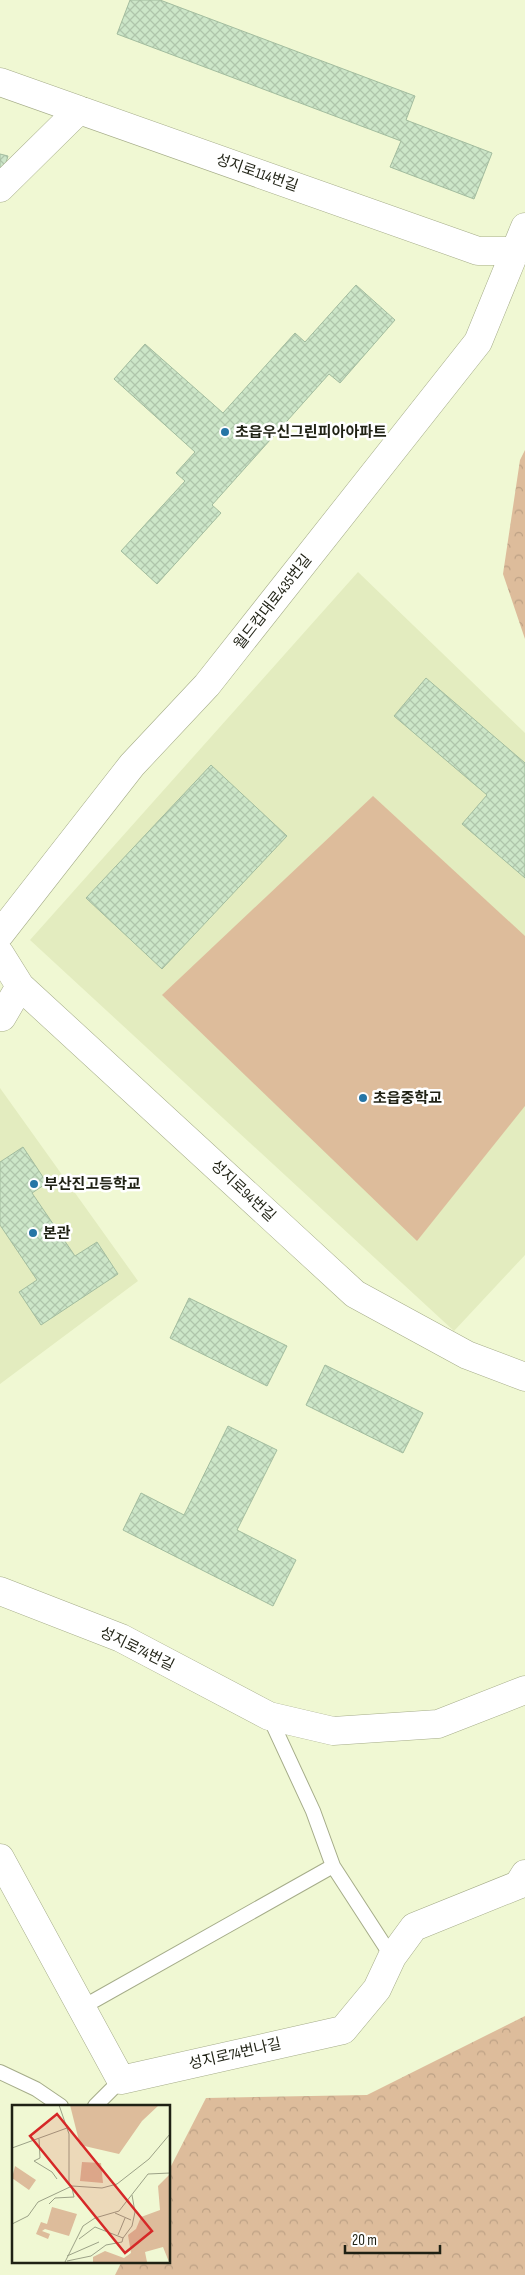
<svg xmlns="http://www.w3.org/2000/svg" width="525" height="2275" font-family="'Sofia Sans Condensed','Noto Sans KR',sans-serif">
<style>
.built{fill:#e3ecbf}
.grass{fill:#ddbc9b}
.forest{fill:url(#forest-crowns)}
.building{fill:url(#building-cross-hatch);stroke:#a2bc9e}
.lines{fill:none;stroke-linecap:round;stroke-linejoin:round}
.lane-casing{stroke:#a5ac89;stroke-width:16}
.street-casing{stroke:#a5ac89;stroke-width:29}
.lane{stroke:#fff;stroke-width:14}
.street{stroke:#fff;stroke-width:28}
.poi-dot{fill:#2575a6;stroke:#fff;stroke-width:2}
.labels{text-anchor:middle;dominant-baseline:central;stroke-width:5;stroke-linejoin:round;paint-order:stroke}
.street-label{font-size:15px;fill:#1f2114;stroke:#fff}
.poi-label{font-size:15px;font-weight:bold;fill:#1f2114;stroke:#fff;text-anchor:start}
.inset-road{fill:none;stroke:#9ca287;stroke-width:1}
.view{fill:#d62828;fill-opacity:0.15;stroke:#d62828;stroke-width:2.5}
.inset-edge{fill:none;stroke:#1f2114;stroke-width:2.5}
</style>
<defs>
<pattern id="forest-crowns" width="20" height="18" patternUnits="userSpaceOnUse" patternTransform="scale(1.25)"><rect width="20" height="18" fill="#ddbc9b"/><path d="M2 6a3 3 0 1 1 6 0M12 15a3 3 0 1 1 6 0" fill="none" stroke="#bda185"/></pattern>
<pattern id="building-cross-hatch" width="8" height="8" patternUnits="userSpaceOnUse" patternTransform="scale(1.25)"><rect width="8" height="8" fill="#cce6c8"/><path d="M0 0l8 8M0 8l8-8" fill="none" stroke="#afc5ab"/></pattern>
</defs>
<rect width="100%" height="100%" fill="#f0f8d3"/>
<path class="built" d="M358,572l167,161v522l-71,76 -424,-391z
M0,1088l138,193 -138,103z"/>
<path class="grass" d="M373,796l152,140v170l-108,135 -255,-246z"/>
<path class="forest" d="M525,450v189l-22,-65 17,-114z
M525,2016v259h-410l7,-14h47v-91l37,-72 161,-3z"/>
<path class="building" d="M130,0h30l255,96 -9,24 86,33 -18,46 -84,-32 11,-26 -284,-107z
M0,154l8,2 -8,26z
M356,285l39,35 -55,63 -11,-9 -117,131 9,8 -64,71 -36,-33 64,-70 -9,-8 19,-21 -81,-73 31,-35 78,69 72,-80 10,9z
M426,678l99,85v115l-63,-54 25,-29 -93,-79z
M211,765l76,71 -125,133 -76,-71z
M23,1147l24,36 -15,10 43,63 22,-14 21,32 -77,51 -22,-33 18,-12 -37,-55v-63z
M189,1298l98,48 -20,40 -97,-48z
M325,1365l98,48 -20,40 -97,-48z
M228,1426l49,24 -40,80 59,30 -23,46 -150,-76 18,-37 43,22z"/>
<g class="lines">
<defs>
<path id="lane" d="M269,1716l44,95 20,55 59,91
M81,2008l252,-142
M0,2072l36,17 25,17
M95,2106l26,-26"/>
<path id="street" d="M0,82l478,169h39
M0,188l79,-78
M0,934l132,-169 75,-80 271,-343 47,-115
M0,954l20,32 335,308 112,61 58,22
M0,1016l2,1 18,-31
M0,1591l121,47 148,78 64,15 105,-7 87,-34
M0,1858l121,222 222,-50 34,-41 15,-32 22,-30 104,-42 7,-11"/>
</defs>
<use href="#lane" class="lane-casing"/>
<use href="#street" class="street-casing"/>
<use href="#lane" class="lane"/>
<use href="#street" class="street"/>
</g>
<g class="poi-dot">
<circle cx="225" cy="432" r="5"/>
<circle cx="363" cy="1098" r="5"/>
<circle cx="34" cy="1184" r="5"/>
<circle cx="33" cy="1233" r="5"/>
</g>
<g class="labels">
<g class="street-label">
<text transform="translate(257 173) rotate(19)">성지로114번길</text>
<text transform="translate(273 602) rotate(-52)">월드컵대로435번길</text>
<text transform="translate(243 1191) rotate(43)">성지로94번길</text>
<text transform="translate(137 1649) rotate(26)">성지로74번길</text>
<text transform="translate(235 2054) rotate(-13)">성지로74번나길</text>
</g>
<g class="poi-label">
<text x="235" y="432">초읍우신그린피아아파트</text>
<text x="373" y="1098">초읍중학교</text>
<text x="44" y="1184">부산진고등학교</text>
<text x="43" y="1233">본관</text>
</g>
</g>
<g transform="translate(12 2105)">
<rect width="158" height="158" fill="#f0f8d3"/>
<path d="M70,57l19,1 2,20 -23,-2zM3,61l21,14 -7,10 -17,-12zM40,102l25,7 -8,22 -24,-7 -3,2 8,3 -2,5 -12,-5 5,-12 6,2z" fill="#ddbc9b"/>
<path d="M58,0h89l-17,16 -23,33 -39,-9zM157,70v87l-6,-15 -18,5 2,10h-54v-5l12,-6 19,7 7,-5 -3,-18 8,-6 5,-12 19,-7 -2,-24z" fill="#ddbc9b"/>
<path class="inset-road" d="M47,0l10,29v51l3,1M27,34l1,19 -6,3 18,11 5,7M0,43l55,-20M37,99l6,-6 19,-1 -2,-9M103,108l16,7M0,119l16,-8 10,-14 34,-16 30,2 15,-4 32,-25 21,-25M106,130l7,-17M67,134l16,-12 28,11 9,-12 3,-14 -3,-17M55,151l32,-14M55,156l24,-5 15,-11 16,-3 1,-4M53,157l18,-36 12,-8 24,-7 29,-37 22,-1"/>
<path class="view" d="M45,9l95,117 -27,22 -95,-117z"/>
<rect width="158" height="158" class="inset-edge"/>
</g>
<path d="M345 2245v8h95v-8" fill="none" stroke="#1f2114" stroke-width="2.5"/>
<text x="352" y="2245" font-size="15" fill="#1f2114" stroke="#ffffff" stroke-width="4" paint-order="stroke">20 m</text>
</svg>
